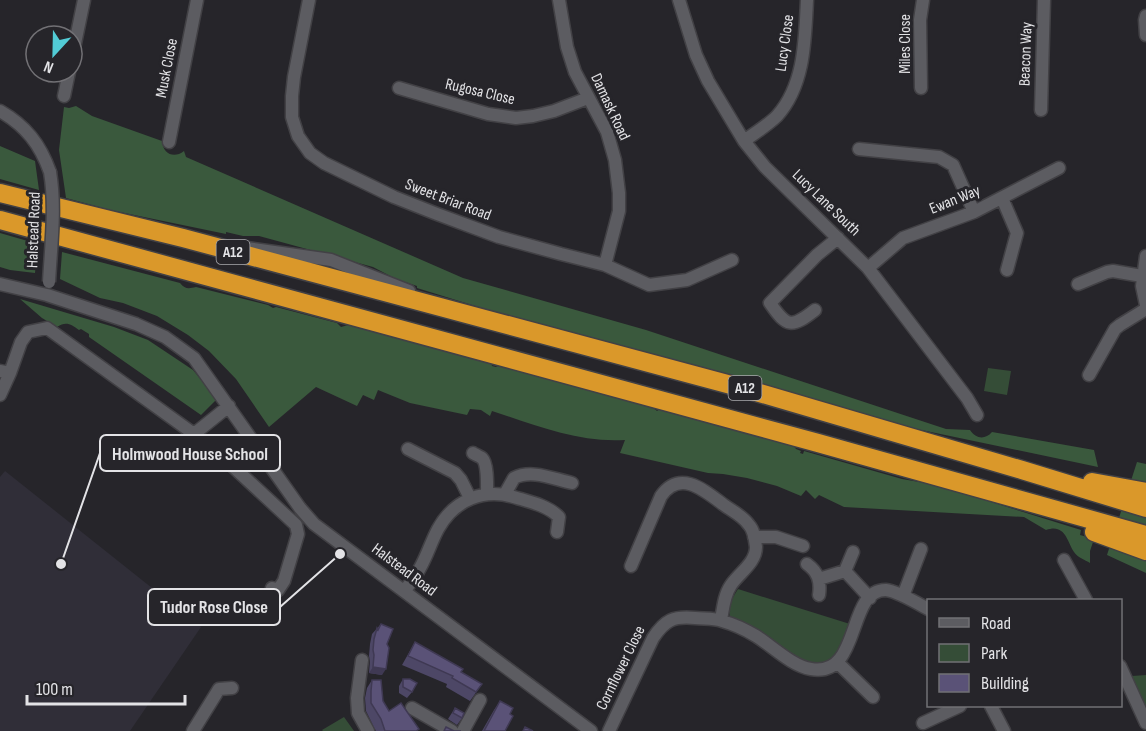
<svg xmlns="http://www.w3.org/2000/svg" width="1146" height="731" font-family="'Sofia Sans Condensed',sans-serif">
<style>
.built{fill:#302e38}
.green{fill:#354d37}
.forest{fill:#3a593d}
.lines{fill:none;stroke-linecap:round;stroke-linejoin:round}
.minor-casing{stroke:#424145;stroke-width:15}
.highway-casing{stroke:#424145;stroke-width:21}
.minor{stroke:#5c5c61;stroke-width:12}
.highway{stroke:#da982a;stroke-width:18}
.minor-bridge-casing{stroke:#424145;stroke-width:15;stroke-linecap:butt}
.minor-bridge{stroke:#5c5c61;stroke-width:12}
.wall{fill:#4d4766}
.shaded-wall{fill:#3f3953}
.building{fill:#5a5277;stroke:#3f3953;stroke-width:1.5}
.labels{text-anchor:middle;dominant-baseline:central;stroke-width:6;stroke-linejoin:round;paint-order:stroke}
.shield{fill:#26252a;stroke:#aaaaae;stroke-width:1.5}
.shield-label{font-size:15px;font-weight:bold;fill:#e3e3e6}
.street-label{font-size:16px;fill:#e3e3e6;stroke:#26252a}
.leader{fill:none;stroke:#e3e3e6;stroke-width:2}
.callout-dot{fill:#e3e3e6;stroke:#26252a;stroke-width:2}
.callout{fill:#26252a;stroke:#e3e3e6;stroke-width:2}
.callout-label{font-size:18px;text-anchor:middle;font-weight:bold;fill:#e3e3e6}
</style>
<rect width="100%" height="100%" fill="#26252a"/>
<path class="built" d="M5,471l196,156 -71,104h-130v-254z"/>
<path class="green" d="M988,368l23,3 -4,24 -23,-4z
M738,589l112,35c-12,26 -17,49 -52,35l-68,-43c-3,-9 3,-19 8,-27z
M1146,675v39l-14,-38z
M344,717l10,14h-31l-1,-1z"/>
<path class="forest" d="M76,106l16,10 70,25c1,13 12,18 22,10l2,6 277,121 183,52 300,99 24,1c6,9 15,10 22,2l102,18 4,17 -191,-40 -341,-93 -149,-46v-2l-21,-7 -23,-12 -114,-31h-16l-17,-4v2l-116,-24 -44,-12 -7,-48 5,-43 5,1z
M0,146l35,15 4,29 -39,-11z
M0,233l38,11 -3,29 -25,-3 -10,-3z
M62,252l118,31c5,6 8,6 16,4l72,18 5,3 3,-1 61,16 4,4 7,-2 143,38 1,3 4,1 4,-2 152,42 5,4 3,-2 133,36 3,4 5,2 -1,2 3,1 1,-3 98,28 35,6 144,45 -1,5 14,4 -4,12v12c-5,-3 -13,-6 -16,-11 -7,-11 -9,-29 -28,-22l-22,-13 -180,-10 -25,-12 -4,4 -9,-9 -5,6 -24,-10 -30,-8 -24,-4 -15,-1 -88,-20 5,-13c-46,3 -90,-15 -133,-29l-2,5 -9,-6 -11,-1 -3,6 -57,-12 -32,-13 -4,10 -11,-5 -6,11 -41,-19 -47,40 -33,-48 -27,-28 -21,-16 -31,-19 -34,-13 -23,-5 -40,-19z
M20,299l94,28 34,13 45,30 24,29 -16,16 -112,-78v-3l-8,-5 -2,1c-8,-6 -13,-9 -22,-3l-15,-9z
M1137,462l9,2v109l-39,-18z"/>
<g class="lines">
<defs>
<path id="minor" d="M309,0l-15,77 -2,19v21l6,19 12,17 14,10 70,34 43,17 62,23 62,17 44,11 44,20 38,-5 45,-20
M559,0l8,47 8,25 32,60 8,28 4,33v18l-14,54
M679,0l17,55 12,26 36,60 21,26 103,101 99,130 10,17
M1146,16l-1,4 1,15
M72,58l12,-58
M399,88l89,26 28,4 17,-2 21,-5 34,-13
M921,88l-1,-68 3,-20
M64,96l5,-24
M1041,110l3,-110
M0,111c26,15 40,33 50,61
M744,141c11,-8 24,-16 33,-25 28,-31 28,-77 30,-116
M169,142l28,-142
M859,149l80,8 14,8 21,47
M1002,198l15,35 -10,37
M247,248l84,12 78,31
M1146,256l-4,30 4,19
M868,268l35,-30 71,-26 85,-44
M0,284l47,11 89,29 29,13 29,21 106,150 14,16 277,207
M1078,284l29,-12 6,-1 29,5
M815,310c-23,18 -28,18 -45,-7l47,-48 21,-17
M0,371l10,2 11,-31 7,-10 19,-4 147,106 33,27 69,64 2,9 -14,47 -6,9 -6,-2
M1089,375l26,-46 5,-4 26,-16
M0,395l10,-22
M194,434l35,-28
M408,449l47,24 6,7 9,18
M473,453c1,1 8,4 9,5 6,6 5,28 5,36
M505,494l9,-16c18,-9 39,1 58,5
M754,537h22l27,9
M853,552l-8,19 25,27
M1064,560l22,40
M807,564c11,8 14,17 12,31
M631,566l30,-70c19,-27 43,-6 63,9 8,6 19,11 25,20 5,5 6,15 7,22 0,16 -17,26 -25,38 -7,10 -8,24 -10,35
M819,579l26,-8
M404,591c6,-7 12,-15 16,-23 7,-12 11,-26 18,-39 16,-29 46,-42 79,-31 14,4 31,8 42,19l-2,15
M903,596l18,-47
M362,660l-5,38 1,15 10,18
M838,663l35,34
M1120,666l26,57
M991,706l13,25
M412,708l40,23
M923,723l37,-17
M193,731l26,-42 13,-1
M463,731l17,-31
M609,731l44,-93c12,-18 20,-22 42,-20 9,1 19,0 27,3 11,3 24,9 34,15 16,10 36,30 55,33 51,9 35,-80 75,-79 11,1 33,14 42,19"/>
<path id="highway" d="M0,193l183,45 563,151 276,81 124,38
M0,220l818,223 328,92
M1092,482l54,10
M1094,532l52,19"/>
</defs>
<use href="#minor" class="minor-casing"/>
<use href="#highway" class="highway-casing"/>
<use href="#minor" class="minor"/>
<use href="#highway" class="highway"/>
<defs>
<path id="minor-bridge" d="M49,282c2,-37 7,-74 1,-110"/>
</defs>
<use href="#minor-bridge" class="minor-bridge-casing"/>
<use href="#minor-bridge" class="minor-bridge"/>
</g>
<path class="wall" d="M381,624l6,20 -5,31 -13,-2 1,-12 -1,-5 1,-12 2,-10z
M415,642l46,30 21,12 -12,17 -24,-14 1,-3 -45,-19z
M403,679l9,13 -5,6 -8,-5v-7z
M372,680l11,21 6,10 29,20h-42l-10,-20 -1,-13 2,-10z
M500,701l10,13 -5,17h-23l12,-21z
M455,708l7,10 -5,7 -9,-6z"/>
<path class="shaded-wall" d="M373,667l13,2 -4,6 -13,-2z"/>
<path class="building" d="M381,624l12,5 -6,15 2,4 -3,21 -13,-2 1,-12 -1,-5 1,-11 3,-11 1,2z
M415,642l48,27 -2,3 21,12 -6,8 -24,-14 1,-2 -45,-20z
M403,679h7l7,4 -5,9 -9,-5z
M372,680h9l2,21 6,10 12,-8 18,26 -3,2h-31l-4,-12 -10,-16v-12z
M500,701l13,7 -3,6 3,2 -8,15h-21z
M455,708l9,5 -2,5 -9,-5z
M446,727l8,4h7h-17z
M525,727l8,4h-10z"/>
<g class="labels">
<g class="shield">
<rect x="216.5" y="240" width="33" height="24" rx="4.5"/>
<rect x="728.5" y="376" width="33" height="24" rx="4.5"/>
</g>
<g class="shield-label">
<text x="233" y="252">A12</text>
<text x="745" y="388">A12</text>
</g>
<g class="street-label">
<text transform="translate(785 43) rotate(-82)">Lucy Close</text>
<text transform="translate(905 44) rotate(-90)">Miles Close</text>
<text transform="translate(1026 54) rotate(-88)">Beacon Way</text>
<text transform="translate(167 68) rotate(-79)">Musk Close</text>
<text transform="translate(480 92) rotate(13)">Rugosa Close</text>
<text transform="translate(610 107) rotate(65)">Damask Road</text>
<text transform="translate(448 200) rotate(21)">Sweet Briar Road</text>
<text transform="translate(955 200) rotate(-22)">Ewan Way</text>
<text transform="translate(826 203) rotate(44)">Lucy Lane South</text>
<text transform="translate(34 230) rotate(-88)">Halstead Road</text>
<text transform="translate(404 570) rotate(37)">Halstead Road</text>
<text transform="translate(621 668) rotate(-64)">Cornflower Close</text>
</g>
</g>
<path class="leader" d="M61 564L100 453M340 554L280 607"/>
<g class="callout-dot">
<circle cx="61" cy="564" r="6"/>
<circle cx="340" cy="554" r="6"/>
</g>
<g class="callout">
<rect x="100" y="435" width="180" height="36" rx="6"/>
<rect x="148" y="589" width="132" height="36" rx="6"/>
</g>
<g class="callout-label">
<text x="190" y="460">Holmwood House School</text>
<text x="214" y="613">Tudor Rose Close</text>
</g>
<rect x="927" y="599" width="195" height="108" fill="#26252a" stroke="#727175" stroke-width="1.5"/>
<rect x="939" y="618" width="30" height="9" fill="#5c5c61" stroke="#727175" stroke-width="1.5"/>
<text x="981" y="629" font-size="18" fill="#e3e3e6">Road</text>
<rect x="939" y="644" width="30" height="18" fill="#354d37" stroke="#727175" stroke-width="1.5"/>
<text x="981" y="659" font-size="18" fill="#e3e3e6">Park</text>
<rect x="939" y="674" width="30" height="18" fill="#5a5277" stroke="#727175" stroke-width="1.5"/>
<text x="981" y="689" font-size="18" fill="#e3e3e6">Building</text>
<g transform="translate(54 54) rotate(202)"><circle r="28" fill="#26252a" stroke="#727175" stroke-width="1.5"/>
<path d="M0-4.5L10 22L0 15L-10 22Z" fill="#52ccd6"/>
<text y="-9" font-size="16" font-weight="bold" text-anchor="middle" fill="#e3e3e6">N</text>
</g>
<path d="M27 695v9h158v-9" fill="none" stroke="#e3e3e6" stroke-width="3"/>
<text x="36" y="695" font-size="18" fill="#e3e3e6" stroke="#26252a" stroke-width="4.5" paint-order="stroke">100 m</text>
</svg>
